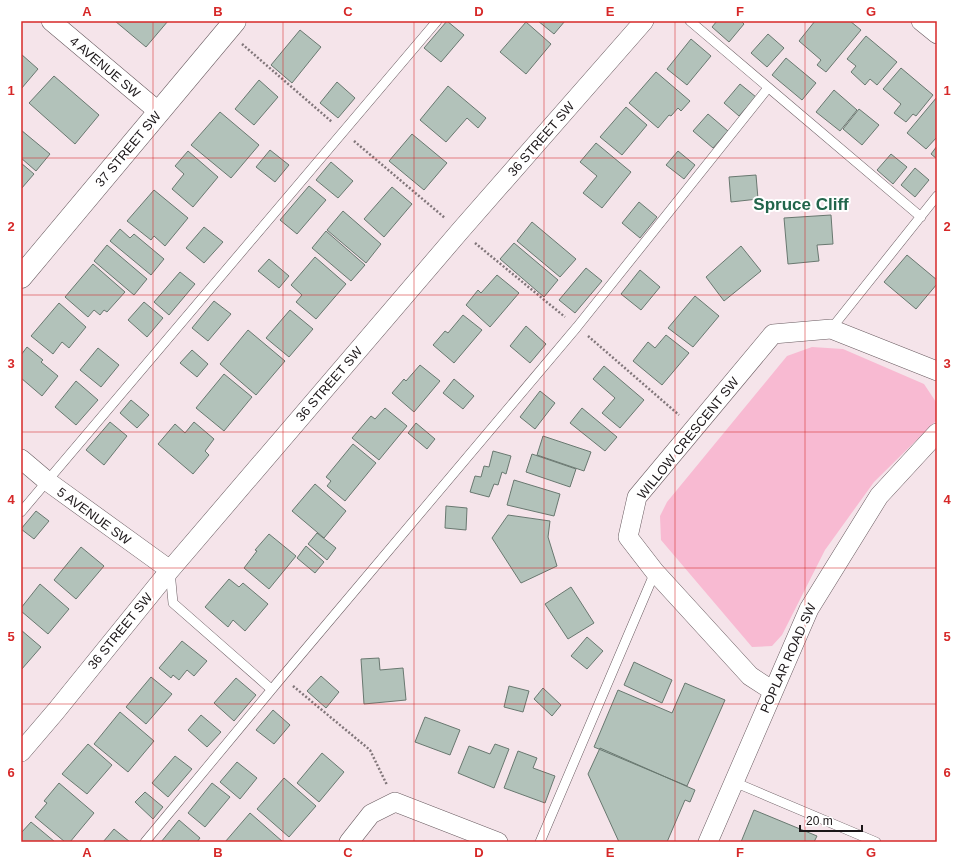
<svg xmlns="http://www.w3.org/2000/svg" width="958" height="863" font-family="Arial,sans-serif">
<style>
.green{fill:#f8bad2}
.building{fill:#b2c2ba;stroke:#697870}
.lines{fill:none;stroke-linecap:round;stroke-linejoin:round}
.service-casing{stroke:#695b60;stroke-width:10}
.minor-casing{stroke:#695b60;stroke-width:20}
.tertiary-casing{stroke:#695b60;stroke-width:23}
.path{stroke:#81767a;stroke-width:2.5;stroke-dasharray:2 2;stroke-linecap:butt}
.service{stroke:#fff;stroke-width:9}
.minor{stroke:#fff;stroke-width:19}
.tertiary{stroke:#fff;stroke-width:22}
.grid{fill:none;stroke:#d62828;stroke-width:1;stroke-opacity:0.55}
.labels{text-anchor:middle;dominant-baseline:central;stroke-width:4;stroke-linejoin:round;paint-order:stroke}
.street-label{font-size:13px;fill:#1b1618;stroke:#fff}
.district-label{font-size:17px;font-weight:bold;fill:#21654b;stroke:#fff}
.neatline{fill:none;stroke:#d62828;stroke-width:1.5}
.grid-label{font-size:13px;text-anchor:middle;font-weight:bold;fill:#d62828}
</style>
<rect width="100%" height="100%" fill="#f5e4ea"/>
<path class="green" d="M812,347l31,2 81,35 12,18 1,18 -63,62 -49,68 -43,85 -10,11 -20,1 -91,-107 -1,-24 7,-14 120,-146z"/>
<path class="building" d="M115,21h53l-22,26z
M447,21l17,14 -23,27 -17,-14z
M538,21h27l-11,13z
M717,21h24l3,3 -15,18 -17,-15z
M815,21h35l11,9 -35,42 -9,-7 4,-5 -22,-19z
M526,22l25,22 -25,30 -26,-22z
M300,30l21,17 -29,36 -21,-18z
M768,34l16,14 -17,19 -16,-14z
M866,36l31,26 -20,23 -7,-6 -5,6 -14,-13 5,-6 -9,-7z
M691,39l20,17 -24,29 -20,-16z
M21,54l17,15 -17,20z
M786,58l30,25 -14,17 -30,-25z
M901,68l32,27 -17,21 -3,-2 -7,8 -12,-9 7,-9 -18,-15z
M656,72l34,29 -9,10 -3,-3 -7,8 -2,-1 -11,13 -29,-25z
M54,76l45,39 -24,29 -46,-41z
M259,80l19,17 -24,28 -19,-16z
M337,82l18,16 -17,20 -18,-15z
M740,84l16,13 -17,19 -15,-13z
M448,86l38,32 -8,10 -11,-10 -21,24 -26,-22z
M834,90l23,20 -17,21 -24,-19z
M937,97v40l-11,12 -19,-16z
M626,107l21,18 -25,30 -22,-18z
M859,109l20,16 -17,20 -19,-16z
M220,112l39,33 -28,33 -40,-33z
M708,114l20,17 -15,17 -20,-17z
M21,130l29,24 -14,17 -15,-13z
M412,134l35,29 -23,27 -35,-29z
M596,143l35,29 -29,36 -19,-15 14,-17 -17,-14z
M937,146v13l-6,-5z
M270,150l19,15 -14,17 -19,-15z
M188,151l30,26 -25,30 -21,-18 12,-15 -9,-8z
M678,151l17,14 -11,14 -18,-14z
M891,154l16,13 -14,17 -16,-14z
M331,162l22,19 -15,17 -22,-18z
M21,163l13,11 -13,15z
M915,168l14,12 -14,17 -14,-12z
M756,175l2,24 -27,3 -2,-25z
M309,186l17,14 -29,34 -17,-14z
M392,187l20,17 -28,33 -20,-18z
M154,190l34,28 -23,28 -11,-10 -3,4 -24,-19z
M639,202l18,15 -17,21 -18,-15z
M343,211l38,33 -15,19 -39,-33z
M831,215l2,29 -16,1 2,16 -31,3 -4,-46z
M532,222l44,37 -16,18 -43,-36z
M204,227l19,15 -19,21 -18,-15z
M120,229l10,9 4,-4 30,25 -13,16 -41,-34z
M326,231l39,34 -14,16 -39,-33z
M514,243l44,37 -14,17 -44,-38z
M107,245l40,34 -13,16 -40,-34z
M741,246l20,25 -37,30 -18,-24z
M907,255l30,25v4l-21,25 -32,-27z
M315,257l31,27 -30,35 -20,-17 6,-7 -11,-10z
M269,259l20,17 -10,12 -21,-17z
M93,264l32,28 -18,20 -3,-2 -4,5 -6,-5 -6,7 -23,-20z
M586,268l16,13 -27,32 -16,-13z
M640,270l20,17 -19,23 -20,-16z
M180,272l15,12 -26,31 -15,-13z
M497,275l22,18 -29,34 -24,-22 12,-15 3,3z
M695,296l24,20 -26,31 -25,-19z
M214,301l17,13 -23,27 -16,-13z
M144,302l19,16 -16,19 -19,-17z
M59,303l27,24 -17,21 -7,-6 -9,12 -22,-18z
M290,310l23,19 -24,28 -23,-19z
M463,315l19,15 -28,33 -21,-18 12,-14 3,2z
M526,326l20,18 -16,19 -20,-17z
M248,330l37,31 -29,34 -36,-31z
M666,335l23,18 -27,32 -29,-24 15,-19 7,6z
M27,347l16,13 -2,2 17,14 -16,20 -21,-18v-23z
M98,348l21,17 -18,22 -21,-17z
M192,350l16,14 -11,13 -17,-14z
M420,365l20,16 -26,31 -22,-19 12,-14 2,2z
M604,366l40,34 -24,28 -18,-15 13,-15 -22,-19z
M224,374l28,23 -28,34 -28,-23z
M454,379l20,17 -11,13 -20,-16z
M76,381l22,19 -22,25 -21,-18z
M540,391l15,12 -20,26 -15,-12z
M131,400l18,15 -12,13 -17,-15z
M385,408l22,18 -28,34 -27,-22 19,-22 4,3z
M582,408l35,29 -12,14 -35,-28z
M110,422l17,14 -23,29 -18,-15z
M194,422l20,17 -9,12 4,4 -16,19 -35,-30 17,-20 10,9z
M416,423l19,16 -8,10 -19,-16z
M543,436l48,16 -7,19 -47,-16z
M353,444l23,19 -31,38 -18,-15 4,-5 -5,-4z
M493,451l18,5 -5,18 -4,-2 -4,13 -4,-1 -5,13 -19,-5 5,-16 6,1 3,-11 5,1z
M532,454l44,15 -6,18 -44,-15z
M514,480l46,14 -6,22 -47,-11z
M315,484l31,27 -22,27 -32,-27z
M446,506l21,2 -1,22 -21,-2z
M36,511l13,10 -15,18 -13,-10z
M508,515l42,6 -2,16 9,29 -36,17 -29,-45z
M317,533l19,15 -9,12 -19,-16z
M269,534l27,22 -27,33 -25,-21 13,-17 -2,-1z
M306,546l18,16 -9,11 -18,-15z
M81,547l23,19 -28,33 -22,-19z
M229,579l10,8 4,-4 25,21 -23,27 -12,-11 -5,7 -23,-20z
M40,584l29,25 -21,25 -27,-23v-3z
M571,587l23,36 -26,16 -23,-35z
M21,630l20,17 -20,23z
M587,637l16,14 -16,18 -16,-13z
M182,641l25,20 -13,15 -7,-6 -8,10 -6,-5 -2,3 -12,-10z
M379,658l1,12 23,-2 3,32 -42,4 -3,-45z
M634,662l38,18 -10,23 -38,-18z
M321,676l18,16 -13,16 -19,-17z
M151,677l21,17 -26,30 -20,-17z
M236,678l20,17 -22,26 -20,-18z
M685,683l40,17 -38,86 -93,-39 24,-57 54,23z
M509,686l20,5 -6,21 -19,-5z
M543,688l18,17 -9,11 -18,-17z
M273,710l17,15 -16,19 -18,-14z
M120,712l34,29 -26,31 -34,-28z
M201,715l20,17 -14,15 -19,-17z
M425,717l35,13 -10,25 -35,-13z
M88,744l24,21 -25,29 -25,-20z
M495,744l14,5 -15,39 -36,-15 11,-27 21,8z
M600,748l95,42 -5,12 -5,-2 -18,42h-48l-31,-68z
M518,751l19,7 -4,10 22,8 -10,27 -41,-15z
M322,753l22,19 -25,30 -22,-19z
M175,756l17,13 -24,28 -16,-14z
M237,762l20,16 -17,21 -20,-17z
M284,778l32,28 -27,31 -32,-28z
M59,783l35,30 -24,29h-5l-30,-25 12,-14 -3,-2z
M212,783l18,14 -25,30 -17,-14z
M145,792l18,15 -10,12 -18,-17z
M754,810l63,26 -3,6h-73z
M250,813l33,29h-58z
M179,820l21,18 -3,4h-36z
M31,822l24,20h-34v-9z
M114,829l16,13h-27z"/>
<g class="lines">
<defs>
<path id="service" d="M690,21l231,196
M831,329l106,-133
M21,512l416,-491
M170,571l3,32 98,86
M734,782l142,60
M145,842l137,-165 295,-350 191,-239
M540,842l115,-270"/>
<path id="minor" d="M51,21l108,91
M921,21l16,13
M21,459l26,22 123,89
M773,691l-23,-15 -95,-104 -27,-35 9,-40 136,-163 58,-5 106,42
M21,752l35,-41 114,-141 290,-339 184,-210
M349,842l22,-28 24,-12 103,40
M708,842l101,-233 70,-113 58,-63"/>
<path id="tertiary" d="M21,277l214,-256"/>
</defs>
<use href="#service" class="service-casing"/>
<use href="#minor" class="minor-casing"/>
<use href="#tertiary" class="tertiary-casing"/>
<path class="path" d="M242,44l90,78
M354,141l91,77
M475,243l90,74
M588,336l91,79
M293,686l77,64 17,35"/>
<use href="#service" class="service"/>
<use href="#minor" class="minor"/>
<use href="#tertiary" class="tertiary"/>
</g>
<path class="grid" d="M153,21v821M283,21v821M414,21v821M544,21v821M675,21v821M805,21v821M21,158h916M21,295h916M21,432h916M21,568h916M21,704h916"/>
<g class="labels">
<g class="street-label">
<text transform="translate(105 67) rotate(40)">4 AVENUE SW</text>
<text transform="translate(541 139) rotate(-49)">36 STREET SW</text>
<text transform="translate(128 149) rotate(-50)">37 STREET SW</text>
<text transform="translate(329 384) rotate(-49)">36 STREET SW</text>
<text transform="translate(688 438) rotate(-51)">WILLOW CRESCENT SW</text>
<text transform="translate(94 516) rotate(36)">5 AVENUE SW</text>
<text transform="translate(120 631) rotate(-51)">36 STREET SW</text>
<text transform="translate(788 658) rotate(-66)">POPLAR ROAD SW</text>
</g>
<g class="district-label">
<text x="801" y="204">Spruce Cliff</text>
</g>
</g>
<rect width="958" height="863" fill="none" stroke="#ffffff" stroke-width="44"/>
<path d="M800 825v6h62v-6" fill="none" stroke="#1b1618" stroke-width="2"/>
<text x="806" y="825" font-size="12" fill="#1b1618" stroke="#ffffff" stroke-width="3" paint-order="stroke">20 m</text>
<rect x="22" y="22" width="914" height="819" class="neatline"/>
<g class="grid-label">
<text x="87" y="16">A</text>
<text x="218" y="16">B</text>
<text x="348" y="16">C</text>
<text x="479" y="16">D</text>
<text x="610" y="16">E</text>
<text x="740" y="16">F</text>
<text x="871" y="16">G</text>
<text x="11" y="95">1</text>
<text x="947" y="95">1</text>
<text x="11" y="231">2</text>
<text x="947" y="231">2</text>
<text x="11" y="368">3</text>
<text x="947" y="368">3</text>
<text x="11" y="504">4</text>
<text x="947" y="504">4</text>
<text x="11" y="641">5</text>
<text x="947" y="641">5</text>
<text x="11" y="777">6</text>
<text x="947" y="777">6</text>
<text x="87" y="857">A</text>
<text x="218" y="857">B</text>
<text x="348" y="857">C</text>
<text x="479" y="857">D</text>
<text x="610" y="857">E</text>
<text x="740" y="857">F</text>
<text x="871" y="857">G</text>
</g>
</svg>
